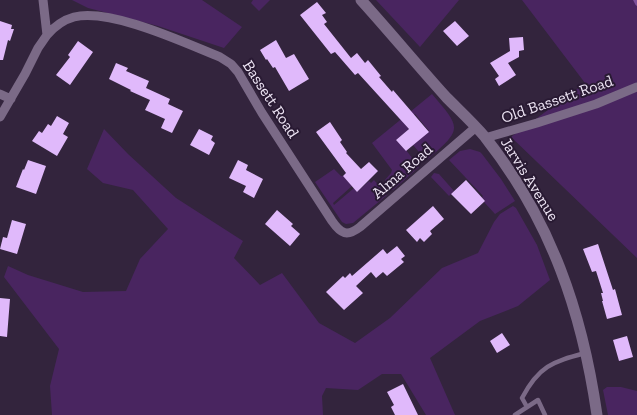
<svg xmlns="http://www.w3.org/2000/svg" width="637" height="415" font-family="'Zilla Slab',serif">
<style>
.green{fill:#492560}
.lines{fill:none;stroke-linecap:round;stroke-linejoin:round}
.stream{stroke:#7d509a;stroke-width:3.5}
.building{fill:#e0b9fb}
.service{stroke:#7b6a87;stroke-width:4.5}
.minor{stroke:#7b6a87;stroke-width:9}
.tertiary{stroke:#7b6a87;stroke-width:11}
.labels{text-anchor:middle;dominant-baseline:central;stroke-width:4;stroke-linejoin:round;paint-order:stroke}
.street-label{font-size:16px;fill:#eee5f5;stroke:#291a33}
</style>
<rect width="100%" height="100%" fill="#33243d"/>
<path class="green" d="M72,0h130l40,27 -18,21 -66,-22 -70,-18z
M253,0h17l-11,11 -8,-8z
M376,0h83l-39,47z
M522,0h115v258l-126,-121 74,-54z
M432,94c29,34 31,35 -4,65h-3l-12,-14 16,-14 -14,-17 -11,9 5,6 -13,11 10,10 13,17 -26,23h-2l-5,-7 -1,-3 6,-7 1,-3 -20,-27z
M104,129l24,25 48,44 67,43 -9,17 26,27 22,-12 37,50 36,20 35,-25 52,-50 36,-15 16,-31 6,-8 13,-8 3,2 21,37 13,35 -32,26 -38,15 -50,37 25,57h-29l-25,-41h-19l-24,16 -32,-2 -4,8 1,19h-271l-2,-29 9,-37 -55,-72 4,-11 20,9 55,17 43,-1 14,-32 28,-30 -35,-39 -30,-7 -16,-14z
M470,149l10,3 2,2 19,25 14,22 -20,13 -11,-12 1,-1 -3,-4 1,-1 -34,-36 11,-9z
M334,169l7,7h2l9,10 -19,17 1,2 20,-17 3,4 12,-11 2,2 3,-3 13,15 -34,28 -7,1 -4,-2 -27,-40z
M434,173l5,1 15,17 -5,5 -18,-19z
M607,387h14l16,4v24h-29l-5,-25z"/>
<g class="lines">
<path class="stream" d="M635,0l2,4"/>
</g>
<path class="building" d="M317,2l9,11 -4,2 5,7 -3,2 27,34 6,-5 8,10 3,-3 13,16 -2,1 13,15 1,-2 36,42 -23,19 -10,-11 13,-11 -51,-56 -3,2 -20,-23 -4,2 -31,-39z
M0,21l12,4 -1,4h3l-4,12 -2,-1 -5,20h-3z
M455,21l14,15 -12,10 -14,-15z
M523,37l1,13 -5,1v6l-11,6 8,12 -17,11 -4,-7 4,-3 -9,-13 20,-12 -1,-13z
M276,40l10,18 8,-4 15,25 -20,12 -14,-24 -2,1 -6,-9 -1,1 -6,-10z
M78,41l15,11 -23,33 -14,-10 14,-18 -2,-2z
M116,63l12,5 -2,3 23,10 -3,7 24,11 -2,5 15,7 -11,22 -11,-5 4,-9 -20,-9 5,-10 -20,-9 1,-1 -22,-11z
M57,116l12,7 -6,11 5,3 -11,19 -25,-15 7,-10 3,2 6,-9 3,2z
M330,122l12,18 -2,2 7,10 -1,1 15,16 8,-7 9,9 -21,21 -14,-16 3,-3 -30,-41z
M199,129l14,7 -2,4 4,3 -6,12 -19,-10z
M28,160l18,6 -10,28 -20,-7 7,-18 1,1z
M238,160l10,5 -2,5 17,9 -9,19 -11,-6 3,-6 -17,-8z
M466,180l19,21 -14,13 -20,-20z
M433,206l11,13 -14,12 2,3 -8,8 -4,-4 -3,4 -11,-12z
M277,210l16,14 -2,2 9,8 -10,12 -25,-22z
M12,220l14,4 -9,30 -17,-5 3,-12 4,1z
M598,244l15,46 2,-1 7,26 -15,4 -5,-18h1l-2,-8h2l-7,-22 -4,1 -9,-23z
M397,246l8,10 -4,3 3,3 -17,14 -4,-4 -7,6 -5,-6 -15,14 7,7 -19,17 -18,-18 17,-16 2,2 5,-5 2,3 31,-27 4,5z
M0,298l10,1 -3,38 -7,-1z
M502,333l8,12 -13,8 -7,-12z
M627,336l6,21 -14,4 -6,-21z
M403,384l15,31h-23l-4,-8 3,-2 -7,-13z"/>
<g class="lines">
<path class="service" d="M527,407l-5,-9c17,-32 30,-36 63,-45
M515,415l23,-15 7,15"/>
<path class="minor" d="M47,35c7,-8 16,-15 27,-18 37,-9 111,26 146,40l11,7 7,8 24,41 70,108c9,13 15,16 28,6l116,-100
M0,94l11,5
M0,117l25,-43 13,-26 9,-13 -4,-35
M485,138l52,-15 59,-19 41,-17"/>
<path class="tertiary" d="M361,0c29,32 57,66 86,98 13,13 26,25 38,39 66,84 97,174 112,278"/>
</g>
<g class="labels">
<g class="street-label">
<text transform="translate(271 99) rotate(57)">Bassett Road</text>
<text transform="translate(557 99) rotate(-19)">Old Bassett Road</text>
<text transform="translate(402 171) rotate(-41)">Alma Road</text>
<text transform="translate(530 179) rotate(58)">Jarvis Avenue</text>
</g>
</g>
</svg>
